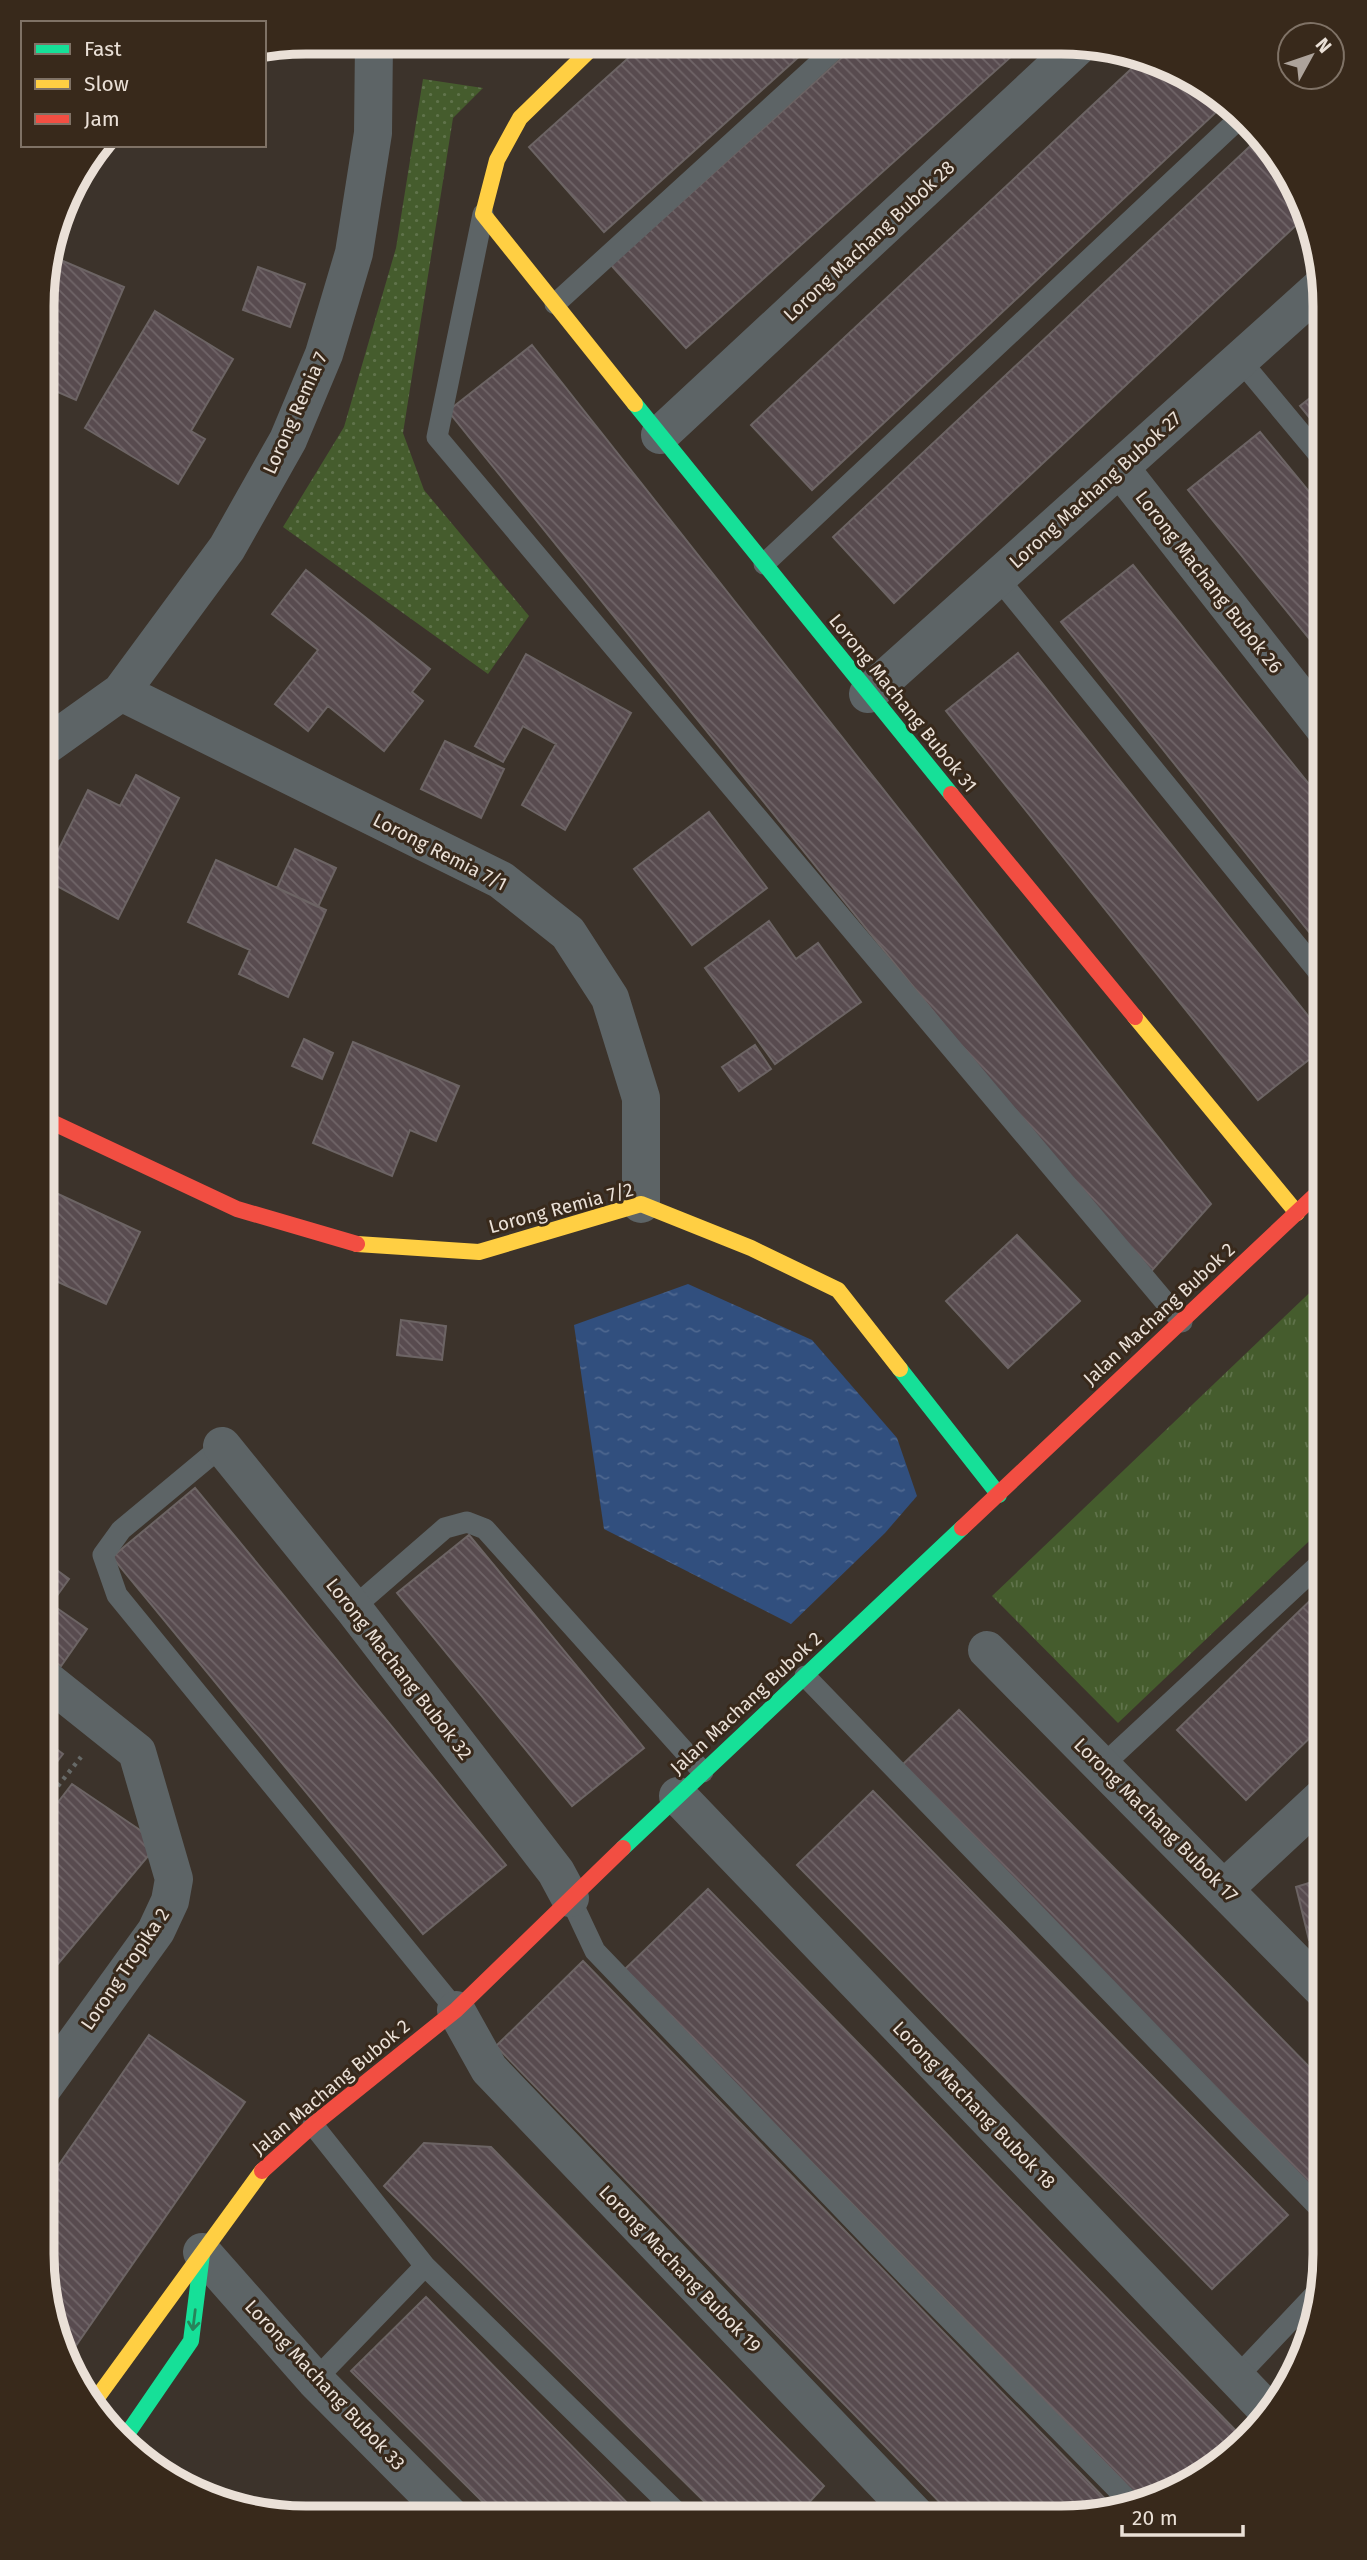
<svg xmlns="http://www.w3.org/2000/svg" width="1367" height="2560" font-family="'Fira Sans',sans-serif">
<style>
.grass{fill:url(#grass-tufts)}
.park{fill:url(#park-dots)}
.water{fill:url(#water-ripples)}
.building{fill:url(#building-back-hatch);stroke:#6c6464;stroke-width:2}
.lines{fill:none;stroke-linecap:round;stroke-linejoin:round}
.path{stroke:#666967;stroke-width:4.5;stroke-dasharray:3.5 5;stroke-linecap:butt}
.lane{stroke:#5d6466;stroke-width:21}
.street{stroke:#5d6466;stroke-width:38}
.fast{stroke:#16e098;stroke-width:16}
.slow{stroke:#ffcf43;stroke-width:16}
.jam{stroke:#f24e42;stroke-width:16}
.oneway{stroke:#27845a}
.labels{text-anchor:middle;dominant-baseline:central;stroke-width:6;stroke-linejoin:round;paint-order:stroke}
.street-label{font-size:19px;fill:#eae0d7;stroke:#38291b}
.rim{fill:none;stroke:#eae0d7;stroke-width:9}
</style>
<defs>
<pattern id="grass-tufts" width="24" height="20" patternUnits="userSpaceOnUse" patternTransform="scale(1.75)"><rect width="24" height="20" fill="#455c2d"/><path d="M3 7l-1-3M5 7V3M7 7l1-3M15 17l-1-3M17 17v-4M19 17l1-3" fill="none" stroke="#60734b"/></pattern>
<pattern id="park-dots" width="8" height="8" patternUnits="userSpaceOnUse" patternTransform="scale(1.75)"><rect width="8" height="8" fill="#455c2d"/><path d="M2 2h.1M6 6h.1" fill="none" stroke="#60734b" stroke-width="1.8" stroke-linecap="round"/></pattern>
<pattern id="water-ripples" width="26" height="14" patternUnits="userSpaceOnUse" patternTransform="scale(1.75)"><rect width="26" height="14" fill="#314f7e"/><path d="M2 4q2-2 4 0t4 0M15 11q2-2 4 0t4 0" fill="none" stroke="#4f6890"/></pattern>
<pattern id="building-back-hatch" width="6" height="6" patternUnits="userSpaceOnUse" patternTransform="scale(1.75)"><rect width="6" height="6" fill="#584b4f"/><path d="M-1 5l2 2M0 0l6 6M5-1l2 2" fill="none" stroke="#706568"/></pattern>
</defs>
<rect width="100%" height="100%" fill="#3c332b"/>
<path class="grass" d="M1325,1278v248l-207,197 -126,-127z"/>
<path class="park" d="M423,79l60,9 -30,30 -50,315 21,57 105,126 -41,58 -205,-147 61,-100 52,-179z"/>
<path class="water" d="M688,1284l124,56 85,98 20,58 -32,37 -94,91 -187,-95 -30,-204z"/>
<path class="building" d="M644,44l168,1 -208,187 -75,-85z
M856,45l167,1 -337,302 -75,-83z
M1143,58l34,11 50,33 -415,388 -61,-65z
M1261,136l19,23 28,55 -414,389 -61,-66z
M49,255l75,32 -48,113 -32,-14v-114z
M258,267l47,17 -15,43 -47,-17z
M155,311l78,48 -42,72 14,8 -27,45 -93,-56z
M532,345l679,859 -64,72 -699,-865z
M1325,386v51l-25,-31z
M1260,432l65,79v147l-137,-168z
M1133,565l192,239v148l-264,-330z
M306,570l124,99 -18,23 11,9 -39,50 -56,-45 -20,25 -33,-27 43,-54 -46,-36z
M1018,653l307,384v10l-67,53 -312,-389z
M526,654l105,59 -66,117 -43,-25 34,-61 -33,-18 -20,36 -28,-16z
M445,741l59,28 -23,49 -60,-29z
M136,775l43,23 -61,121 -74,-40 44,-89 32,16z
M709,812l58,76 -75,57 -58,-76z
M295,849l41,19 -18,39 -41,-19z
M216,860l110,50 -38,87 -49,-23 11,-24 -62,-28z
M769,921l27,38 22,-16 43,59 -86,62 -70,-96z
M304,1039l29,14 -11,26 -30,-13z
M353,1042l106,44 -23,55 -26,-11 -18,46 -79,-33z
M755,1045l16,24 -32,22 -17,-24z
M43,1187l97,45 -34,72 -63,-29z
M1017,1235l63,66 -72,67 -62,-67z
M401,1320l45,6 -4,34 -45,-5z
M195,1488l311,377 -83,69 -311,-377z
M469,1535l175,213 -72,58 -175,-213z
M43,1560l26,19 -18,25 36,25 -26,37 -18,-13z
M1325,1586v137l-79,77 -69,-70z
M959,1710l365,372v119l-425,-433z
M43,1739l20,15 -20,26z
M72,1784l87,59 -117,140v-160z
M873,1791l415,424 -76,74 -415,-424z
M1325,1878l-1,75 -15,-13 -13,-53z
M708,1889l537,551 -24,24 -76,40 -521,-534z
M583,1961l532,548 -54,9h-106l-459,-472z
M149,2035l96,67 -179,258 -10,-21 -14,-85v-65z
M424,2143l67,4 333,339 -28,31h-76l-336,-331z
M426,2297l215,220 -144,-1 -146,-145z"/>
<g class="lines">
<path class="path" d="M42,1806l39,-49"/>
<path class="lane" d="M483,214l-46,223 745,885
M555,304l284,-259
M1240,360l85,102
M764,564l478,-448
M998,578l327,402
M222,1446l-101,84 -18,25 14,40 339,415
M353,1608l92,-80 22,-6 18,7 218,243
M805,1676l519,537
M1102,1766l223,-207
M570,1898l25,53 315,328 224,227
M313,2125l112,141 257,251
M1235,2379l86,-91
M315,2380l110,-114"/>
<path class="street" d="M660,435l417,-388
M1120,468l205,261
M121,692l380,188 67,53 42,65 31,100v106
M868,694l454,-408
M44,747l77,-55 106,-144 61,-108 36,-86 30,-101 19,-120 1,-91
M222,1446l131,162 203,264 14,26
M987,1650l337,341
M678,1796l593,618
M1224,1889l101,-94
M456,2010l33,59 429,449
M42,2089l114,-158 14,-30 4,-22 -37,-127 -94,-75
M202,2252l113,128 135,136"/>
<path class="fast" d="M635,404l316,390
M900,1369l99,126
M623,1848l339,-320
M123,2440l68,-99 11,-87"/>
<path class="slow" d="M596,44l-76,74 -23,42 -14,54 152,190
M1135,1017l162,196
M357,1244l122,8 162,-48 110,44 87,42 62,79
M91,2406l171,-235"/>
<path class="jam" d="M951,794l184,223
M43,1118l194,91 120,35
M962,1528l363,-342
M262,2171l51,-46 143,-115 167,-162"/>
</g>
<defs><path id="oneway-shaft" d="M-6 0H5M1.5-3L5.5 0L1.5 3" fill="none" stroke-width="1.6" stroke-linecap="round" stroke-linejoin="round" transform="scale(1.75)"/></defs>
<use class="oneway" href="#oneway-shaft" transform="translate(194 2320) rotate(97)"/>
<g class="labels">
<g class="street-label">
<text transform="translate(869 241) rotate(-43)">Lorong Machang Bubok 28</text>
<text transform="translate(295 413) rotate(-66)">Lorong Remia 7</text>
<text transform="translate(1095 490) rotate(-42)">Lorong Machang Bubok 27</text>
<text transform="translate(1209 582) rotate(52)">Lorong Machang Bubok 26</text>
<text transform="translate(903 703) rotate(51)">Lorong Machang Bubok 31</text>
<text transform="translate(440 852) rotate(27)">Lorong Remia 7/1</text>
<text transform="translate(561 1208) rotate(-15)">Lorong Remia 7/2</text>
<text transform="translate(1159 1314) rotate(-43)">Jalan Machang Bubok 2</text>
<text transform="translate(399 1669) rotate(52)">Lorong Machang Bubok 32</text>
<text transform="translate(746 1703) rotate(-43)">Jalan Machang Bubok 2</text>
<text transform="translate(1156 1820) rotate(45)">Lorong Machang Bubok 17</text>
<text transform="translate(125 1969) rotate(-56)">Lorong Tropika 2</text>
<text transform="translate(331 2087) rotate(-40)">Jalan Machang Bubok 2</text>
<text transform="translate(974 2105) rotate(46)">Lorong Machang Bubok 18</text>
<text transform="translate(680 2269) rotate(46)">Lorong Machang Bubok 19</text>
<text transform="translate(325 2385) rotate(47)">Lorong Machang Bubok 33</text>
</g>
</g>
<path d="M0 0H1367V2560H0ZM306 54H1061A252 252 0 0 1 1313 306V2254A252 252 0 0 1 1061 2506H306A252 252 0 0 1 54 2254V306A252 252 0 0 1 306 54Z" fill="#38291b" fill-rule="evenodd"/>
<path class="rim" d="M306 54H1061A252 252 0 0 1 1313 306V2254A252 252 0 0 1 1061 2506H306A252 252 0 0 1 54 2254V306A252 252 0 0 1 306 54Z"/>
<rect x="21" y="21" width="245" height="126" fill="#38291b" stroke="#7f7266" stroke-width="2"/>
<rect x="35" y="44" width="35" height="10" fill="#16e098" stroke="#7f7266" stroke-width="2"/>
<text x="84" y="56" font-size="21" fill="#eae0d7">Fast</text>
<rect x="35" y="79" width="35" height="10" fill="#ffcf43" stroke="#7f7266" stroke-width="2"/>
<text x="84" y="91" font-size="21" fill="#eae0d7">Slow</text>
<rect x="35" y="114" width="35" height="10" fill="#f24e42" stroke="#7f7266" stroke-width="2"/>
<text x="84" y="126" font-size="21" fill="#eae0d7">Jam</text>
<g transform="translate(1311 56) rotate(50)"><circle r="33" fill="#38291b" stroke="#7f7266" stroke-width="2"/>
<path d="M0-5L12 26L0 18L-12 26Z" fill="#ada39b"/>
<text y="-10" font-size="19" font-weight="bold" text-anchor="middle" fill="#eae0d7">N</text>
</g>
<path d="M1122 2525v10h121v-10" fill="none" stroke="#eae0d7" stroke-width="3.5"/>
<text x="1132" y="2525" font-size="21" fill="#eae0d7" stroke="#38291b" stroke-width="5" paint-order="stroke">20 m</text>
</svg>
